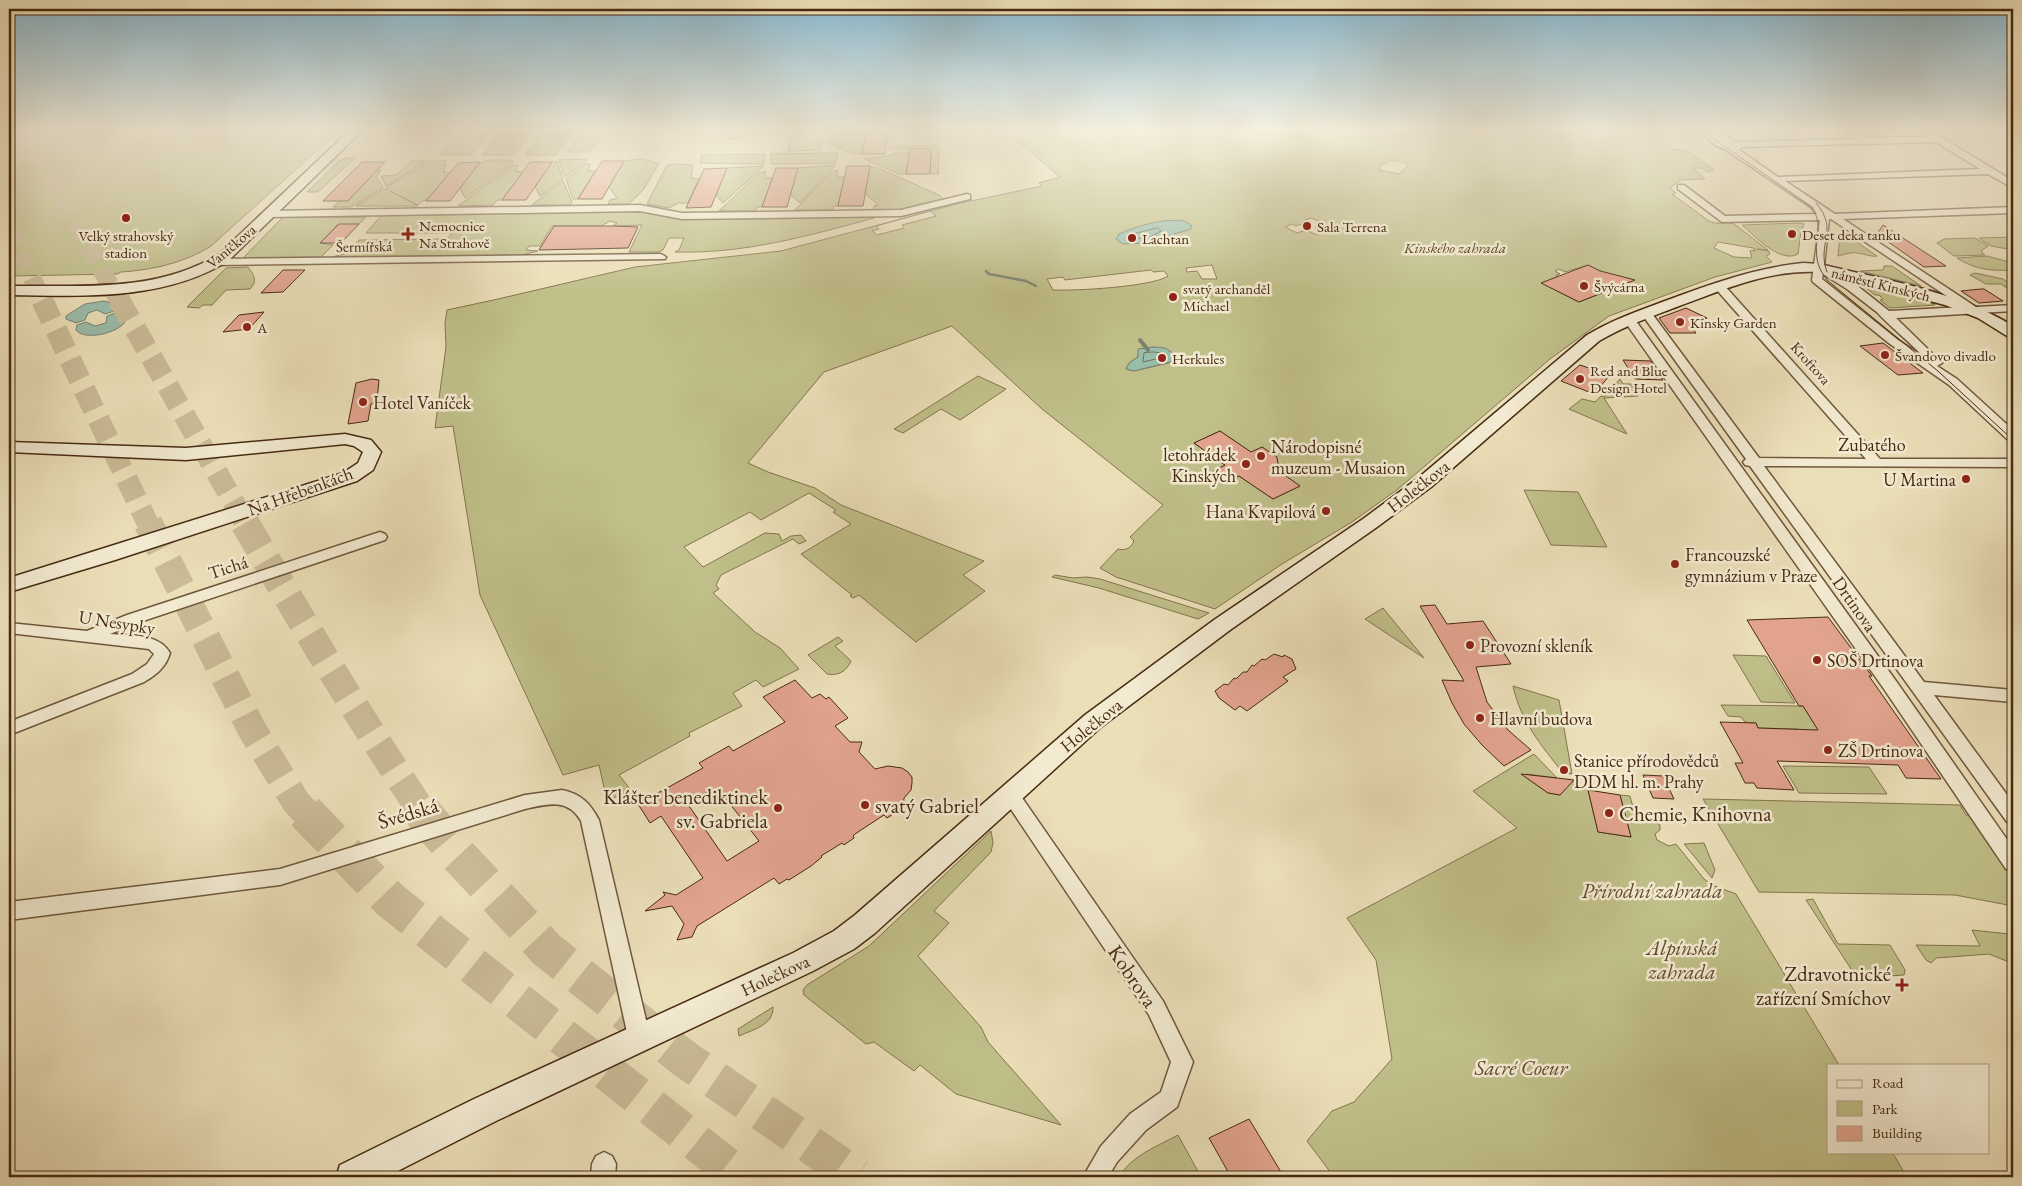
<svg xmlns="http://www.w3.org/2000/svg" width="2022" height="1186" font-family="'EB Garamond',serif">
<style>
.green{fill:#c0bf89;stroke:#84744e;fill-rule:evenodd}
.water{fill:#99bdab;stroke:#78826e}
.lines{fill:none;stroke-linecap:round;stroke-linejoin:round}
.shore{stroke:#70745e;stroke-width:1}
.stream-far1{stroke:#78826e;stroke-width:2.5}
.stream{stroke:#78826e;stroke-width:4}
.building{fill:#e2a48e;stroke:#472a12;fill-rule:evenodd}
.highway-tunnel-far3{stroke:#cabb97;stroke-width:18;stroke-dasharray:18 9;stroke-linecap:butt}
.highway-tunnel-far2{stroke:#cabb97;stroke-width:22;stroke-dasharray:22 11;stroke-linecap:butt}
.highway-tunnel-far1{stroke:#cabb97;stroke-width:29;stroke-dasharray:29 14;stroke-linecap:butt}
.highway-tunnel{stroke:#cabb97;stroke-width:38;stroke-dasharray:38 19;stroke-linecap:butt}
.street-casing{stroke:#70573c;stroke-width:3}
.secondary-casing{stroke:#472a12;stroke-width:3}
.street{fill:#f2ead1;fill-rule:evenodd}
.secondary{fill:#f2ead1;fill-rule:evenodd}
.tram{stroke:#472a12;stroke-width:1}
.poi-dot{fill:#8f2418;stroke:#f2ead1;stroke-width:2}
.labels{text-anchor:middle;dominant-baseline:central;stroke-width:5;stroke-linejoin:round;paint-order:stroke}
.far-poi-label{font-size:15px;fill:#472a12;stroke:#f2ead1;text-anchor:start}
.far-street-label{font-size:15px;fill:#472a12;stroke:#f2ead1}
.far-park-label{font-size:15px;font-style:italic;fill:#5f482a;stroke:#f2ead1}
.poi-label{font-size:18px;fill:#472a12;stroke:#f2ead1;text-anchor:start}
.street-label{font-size:18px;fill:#472a12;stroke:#f2ead1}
.near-poi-label{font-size:21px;fill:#472a12;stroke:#f2ead1;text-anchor:end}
.near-street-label{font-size:21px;fill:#472a12;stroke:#f2ead1}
.near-park-label{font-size:21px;font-style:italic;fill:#5f482a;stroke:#f2ead1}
</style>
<rect width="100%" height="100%" fill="#ebdfb8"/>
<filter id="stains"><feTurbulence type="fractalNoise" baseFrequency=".004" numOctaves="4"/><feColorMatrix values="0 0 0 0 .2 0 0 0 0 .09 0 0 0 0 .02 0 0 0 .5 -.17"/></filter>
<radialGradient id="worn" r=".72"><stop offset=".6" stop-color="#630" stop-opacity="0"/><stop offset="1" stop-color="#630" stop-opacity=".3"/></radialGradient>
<path class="green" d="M9,128h333l-131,118c-27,17 -59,24 -90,26l-4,2 -108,2z
M367,128h82l-3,4 -71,2 -10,-5z
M618,128h107l1,3 -111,1z
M740,128h104l-22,2 2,2 -5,18 -31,1 5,-20h-52z
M850,128h9l-1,4h8l-4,22h-8l-25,-10 2,-10z
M888,128h8l-3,18h46l-1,28h-8l1,-25h-47z
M1028,128h176l7,2 -3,6 20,2v3l24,1 1,-7 57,3 -99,-10h476l3,2 -39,1 22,19h13l28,20 -6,2 -6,-4h-9l12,11 -25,1 -10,8 6,5 -4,1 37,27 6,2h18l35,27 -11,-1 12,2 1,3 -4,2 6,6 -57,15 -106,39 -59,43 -152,130 -46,33 -70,42 -67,45 -99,-32 -16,-9 18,-19c8,2 13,-1 16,-8l-4,-4 33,-32 -121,-96 -90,-83 -128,46 -76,91 20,9 47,16 26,17 143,56 -21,14 22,16 -69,51 -57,-47 -6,3 -3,-2 2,-1 -51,-41 50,-30 -18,-12 3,-2 -27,-17 -48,27 -11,-8 -66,35 19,20 62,-34 14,1 3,7 9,-5 10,-1 5,6 -7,3 -6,-5 -72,36 -5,10 3,4 -6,4 42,39 25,16 19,21 -36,18 -7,-7 -23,13 9,13 -53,27 1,3 -71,39 12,15 -24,11 -8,-36 -36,10 -83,-180 -27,-169 -18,2 11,-81 -1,-24 2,-13 51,-11 137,-32 146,-16 176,-47 85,-18 -3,-3 21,-6 -45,-38zM1648,131l-70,2 -147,1 -101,5 106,-7zM1393,160l16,4 -10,10 -20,-4 2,-5zM930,211l6,5 -34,9 2,3 -27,7 -5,-4 7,-2 -3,-3zM1311,218l12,5 -8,4 9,5 -7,3 -11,-5 -9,3 -12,-6 7,-3 4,2 12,-4 -3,-2zM1184,221l7,4 -4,5 -42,13 -26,-9 40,-11zM1718,242l35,6 3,2 -6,1 2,7 -18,-1 -20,-9zM1212,265l5,14h-15l-5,-8 -10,1 -1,-4zM1588,265l12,6 34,9 -55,22 -37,-19 16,-7 -2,-1 4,-1 -5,-3 4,-2 6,3zM1151,270l2,2 11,-1 4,5c-16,11 -94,15 -115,14l-6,-11 16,-2 2,3zM1154,347l27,13 -47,11 -8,-2 3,-6 9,-6 1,-8zM1220,431l32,22 11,-6 3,15 34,24 -27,13 -34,-23 -17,8 -14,-10 17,-9 -31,-22z
M541,134h29l-14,21h-31z
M458,135h30l-18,20h-30z
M500,135h29l-16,20h-31z
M578,137h22l-10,15h-22z
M838,153l-3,10 -64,1v-10z
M894,153h15l-3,21h-7l-34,-15 28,-4z
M765,154l-1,10 -64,-1 2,-8z
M346,158h9l-37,34h-11l32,-31z
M588,159l-23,18 -6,-16v-1z
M641,159l18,4 -15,26 -15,15h-21l2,-4 7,-2 -8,-11 15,-26z
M489,160h19l6,2 -49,36 -5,-10 20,-25z
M411,161h15l-40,25 -5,-10 16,-1z
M430,161h17l-5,4h5l-4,7 7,1 -23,27 -5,1 -4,4 -28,-14 28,15h-62l28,-17 3,1v-3z
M552,162h5l6,17 -23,17 -5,-9z
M585,164h5l-2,7h7l-17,28h-5l-7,-20z
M677,164l16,1 -2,13 8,1 -11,24h-10l-9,5 -22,-4 20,-39z
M513,165h5l-3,6 8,1 -20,28h-6l-4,5 -35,1z
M836,165l-36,38 -10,-9 8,-26z
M764,166l-41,37 -7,-8 11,-27z
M870,167h6l63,28 4,4 -37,10 -32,1v-4l4,-1 -13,-12z
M377,170h4l-5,7 7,10 -1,1 -31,19h-18z
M837,170l1,7h7l-7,29h-4l-2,4h-37l37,-38z
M765,171v7h8l-11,29h-4l-3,4h-36l39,-37z
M563,181l9,21 -2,3h-38z
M643,212l36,6 191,-2h4v2c-66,18 -130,36 -199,34l4,-2 5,-12h-15l-6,12 -5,2h-29l13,-27 -29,1 4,-3 -7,-2 -9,5h-49l-12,20h-11l-3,4 12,1 -16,4 -190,2 16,-4 11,-13 88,-1 6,-6h-87l15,-17 7,-2z
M283,217h83l-7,7 -22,1 -16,18 12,2 -12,12 -78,1z
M1800,223l4,1 -3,8 -3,22c-18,10 -43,-18 -56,-29z
M1841,234l7,2 29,20c-6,1 -12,-2 -20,-3 -8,-1 -13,2 -19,3l2,-21z
M2013,237v13l-22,-4 -12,-8z
M1975,238l13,8 -7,5 4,4 -31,1 -17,-13 7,-4z
M1987,256l26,7h-4l4,2v5c-22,1 -37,0 -56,-12z
M1884,266h8l29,20 -61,-15 23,-1z
M248,267c6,8 10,14 2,22l-24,1 -14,15h-9l-4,3 -12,-1 39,-39z
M1975,273l28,6 10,7v2h-6l-6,-4h-15l-16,-9z
M1865,287l70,17v1l-45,3 -10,-8 3,-1 -4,-4h-4z
M978,376l28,13 -46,31 -19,-11 -38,24 -9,-4z
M1620,379l3,5h8l7,12 -34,2 23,36 -58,-25 13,-10 13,3 6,-6 3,1z
M1524,490l54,2 29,55 -56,-2z
M1055,575l18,3 14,-1 13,2 109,34 -11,6 -99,-31 -47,-11z
M1383,608l41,50 -59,-39z
M838,637l5,4 -8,5 16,15c-5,11 -13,15 -24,13l-19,-19z
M1733,655l33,1 29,47 -34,-1z
M1513,686l46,14 13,74 -9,-1c-22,-28 -42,-51 -50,-87z
M1721,705l82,1 21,33 -20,-1 -6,-9 -40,-1 -2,-5 -11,-1 -4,-5 -13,-1z
M1534,754l23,24 -30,-4v4l21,15 12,2 10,-12 -1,-4 19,11 10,42 33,5 -11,-42 10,1 3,11 27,18v5l-5,4 2,6 12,6 7,-2 28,35 8,6 24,9 103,171h-11v87h64l15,25h-573l-27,-36 25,-30 22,-9 38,-43 -16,-99 -29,-42 170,-90 -44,-37z
M1783,766l86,1 18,27 -88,-1z
M1703,799l257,6 6,10h3l44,64v27l-58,-11 -196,-3z
M991,831l2,12 -2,9 -57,59 15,12 -31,33 63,71 7,15 73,83 -105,-31 -36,-29 -6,6 -40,-29 -8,2 -62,-49 -1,-5 4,-5 62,-39z
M1704,843l11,27 -3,8 -28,-34z
M1813,899l25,45 52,1 15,25 -1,5 -47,3 -51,-78z
M1972,930l37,4 4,2v21l-4,5 -20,-8 -53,4 -5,5 -5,-3 -10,-15 64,1z
M773,1007c1,18 -21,23 -34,29l-1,-7z
M1178,1135l23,42h-82c12,-21 37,-30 59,-42z"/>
<path class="water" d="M1184,221l7,4v4l-46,14 -22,1 -7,-5 3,-5c18,-8 44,-16 65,-13z
M104,301l11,3 2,3 -3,4 -9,3 -8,-4 -9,3 -3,7 -9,3 -10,-4v-3l19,-12z
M115,313l12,4c-1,15 -43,25 -51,13l1,-5 9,-3 9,4 11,-3 1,-7z
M1154,347l11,1 17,11 -48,12 -8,-2 3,-6 9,-6v-8z"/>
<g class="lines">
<path class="shore" d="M1158,228l3,3 -9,5 -17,3 -3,-2 2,-3z
M1154,352l9,1 1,4 -21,5 1,-9z"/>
<path class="stream-far1" d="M986,271l3,3 37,7 10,5"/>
<path class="stream" d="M1140,340l8,10"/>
</g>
<path class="building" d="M867,128h21l-4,26h-22z
M910,149h21l-1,25h-24z
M602,161h22l-22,38h-24z
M362,162h23l-37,39h-25z
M480,162l-30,39h-24l32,-38z
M530,162h22l-26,38h-24z
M847,166h23l-7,40h-25z
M727,168l-16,39 -25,1 18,-39z
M776,168h22l-11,39h-25z
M339,224h20l-18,19h-21z
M1883,225l63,41 -22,1 -47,-33z
M554,226h58l26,1 -10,21 -89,2z
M1588,265l12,6 35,9 -56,22 -38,-19z
M283,270h22l-22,22 -22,1z
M1981,289h3l19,12 -24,2 -18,-12z
M1686,308l21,10 -17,7 6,8h-26l-11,-15z
M264,312l-15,17 -26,3 16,-17z
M1883,343l40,30 -25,2 -38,-29z
M1623,360l28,1 12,19 -28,-1z
M1580,365l30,10 -16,19 -33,-13z
M372,379l7,1 -2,21 -6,3 -3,17 -20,3 8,-41z
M1220,431l31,21 11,-5 15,10 2,14 21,15 -27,13 -34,-23 -17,8 -14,-10 17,-9 -31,-22z
M1435,605l12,19 36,-3 28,43 -35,3 11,35 21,28 23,20 -27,16 -22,-21 -18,-21 -12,-21 -10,-23 22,1 -44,-75z
M1828,617l44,59h-3l72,103 -35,-1 -8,-13 -121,-4 17,29 -37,-2 -3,-5h-9l-10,-20h8l-23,-41 36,1 2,5 60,2 -15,-24h-4l-52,-86z
M1274,654l9,3 1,-2 8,4 4,10 -13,8 5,4 -41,30 -7,-5 -5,4 -16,-12 -4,-7 9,-7 4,1 6,-7 2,1 7,-7h4l5,-7 2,1 8,-7 3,1z
M795,680l17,18 8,-4 6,5 3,-2 19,21 -13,8 15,16h12l-3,10 16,17 13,-3 14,2 6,4 4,5v6l-1,7 -7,8 -1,10 -16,10 -3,-3 -29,19 -2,2 1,2 -10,7 -2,-2 -21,13 1,1 -11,9 -22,14 -2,-1 -8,5 -5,-6 -77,48 -5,11 -15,3 7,-16 -12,-18 -27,5 20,-16 -2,-3 13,3 27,-17 -42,-62 -11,7 -12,-19 65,-36 -4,-5 30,-17 4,5 52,-29 -22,-25zM719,790l40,51 -32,20 -40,-58 20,-11 3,3z
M1521,774l36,4 17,2 -14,15 -12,-2z
M1643,775l20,1 11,23 -21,-1z
M1588,790l32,5 11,42 -33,-5z
M1249,1119l35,58h-53l-22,-39z"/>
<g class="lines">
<path class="highway-tunnel-far3" d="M21,128l98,173
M9,229l34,72"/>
<path class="highway-tunnel-far2" d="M42,300l106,224
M119,300l127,224"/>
<path class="highway-tunnel-far1" d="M148,523l103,205 45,74 10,11
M245,523c56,98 115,196 178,290"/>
<path class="highway-tunnel" d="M305,812l85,88 350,277
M422,812l35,42 90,96 139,110 171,117"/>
<defs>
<path id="street" d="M728,128h8l3,8 -1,2h-6z
M1705,128h10l20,14 123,-3 -15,-11h10l16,10 59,-1 -12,-9h10l87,53v7l-25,-14 -203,7 50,33 178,-7v6l-170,6 133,88 37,-2v6l-117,7 44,43 2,2 -5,3 20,13 56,51v11l-5,-1 -59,-55 -59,-41 -77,-62 -1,-2 8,-60 -98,2 -44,-33v-4h6l41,31 92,-2 -6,-7 -88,-59 -1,-2 4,-3zM1936,142l44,27 -202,8 -39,-27 3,-3zM1829,219h2l132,88 -74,4 -34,-27 -31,-18zM1823,274l24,15 31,24c1,3 39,36 46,44l-26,-17 -76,-61z
M967,194l3,1v4l-69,17 -219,3 -42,-8 -371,6 -5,-3 5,-3 371,-6 42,8 219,-3z
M661,254l5,3 -1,2 -448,6 -5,-3 5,-3z
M1719,283l4,1 157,175h133v8l-249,-1 160,216 89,8v12l-79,-7 79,108v21l-6,-2 -257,-356 -5,-1 -2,-3 3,-3 -105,-146 5,-3 4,1 109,147 107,1 -151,-171 -1,-2z
M1629,316l4,1 263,364 117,167v23l-7,-2 -122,-180 -261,-370z
M380,532l5,2 2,3 -2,3 -248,83 -27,11c21,2 49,-1 60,19 -4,14 -14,22 -26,29l-135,53v-13l123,-48 15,-10 7,-10 -5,-5 -140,-16v-10l78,8 40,-16z
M1010,787l6,2 147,212 30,61 -16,45 -31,23 -29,32 -9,15h-25l18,-31 29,-32 31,-22 10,-30 -22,-47 -145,-216 -3,-5 3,-5z
M562,790c19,4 28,13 37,30l51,217 -3,7 -8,3 -8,-3 -3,-7 -47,-216c-13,-23 -34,-17 -56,-12l-245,76 -271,35v-18l271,-33 245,-74z
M604,1152l8,4 4,8 -1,13h-24l1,-13 4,-8z"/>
<path id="secondary" d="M352,128h13l-137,133c-65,40 -145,35 -219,34v-9c72,-1 145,7 209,-31z
M1712,132l18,11 2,3 -2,3c-9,2 -18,-6 -24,-13z
M1803,263l17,1c64,16 137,27 193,62v12l-6,-2 -29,-18 -33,-13 -125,-33c-50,-3 -95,17 -141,34 -28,11 -55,20 -80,35l-168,146 -54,40 -147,103 -129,97 -226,206 -21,16 -41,22 -317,150 -110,56h-50l4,-12 134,-66 319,-146 41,-22 21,-16 230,-200 129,-95 149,-101 54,-40 170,-144c25,-15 51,-24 78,-34 46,-17 90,-33 138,-38z
M345,434l26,6 10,12 -8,18 -16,11 -242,79 -106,32v-14l334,-105 15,-10 5,-11 -9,-6 -9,-2 -159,16 -177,-8v-10l177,6z"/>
</defs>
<use href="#street" class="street-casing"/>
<use href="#secondary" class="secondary-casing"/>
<use href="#street" class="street"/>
<use href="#secondary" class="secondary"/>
<path class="tram" d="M1698,128l114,79c12,20 2,31 5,51 1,9 5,15 10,22l112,92 74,68
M1816,203c24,28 0,40 11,69"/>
</g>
<linearGradient id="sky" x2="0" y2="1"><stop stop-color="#88b8d0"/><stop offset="0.44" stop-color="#f6f1df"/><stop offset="1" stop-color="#f6f1df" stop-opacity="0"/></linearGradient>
<rect width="2022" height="294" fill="url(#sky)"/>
<g class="poi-dot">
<circle cx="126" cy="218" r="5"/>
<circle cx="1307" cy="226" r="5"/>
<path d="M405.5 226.5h5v5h5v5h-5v5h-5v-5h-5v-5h5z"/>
<circle cx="1792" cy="234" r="5"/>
<circle cx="1132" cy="238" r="5"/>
<circle cx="1584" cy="286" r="5"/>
<circle cx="1173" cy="297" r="5"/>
<circle cx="1680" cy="322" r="5"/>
<circle cx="247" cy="327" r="5"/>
<circle cx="1885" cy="355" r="5"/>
<circle cx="1162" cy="358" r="5"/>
<circle cx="1580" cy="379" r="5"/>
<circle cx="363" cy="402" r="5"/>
<circle cx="1261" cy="456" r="5"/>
<circle cx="1246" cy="464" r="5"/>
<circle cx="1966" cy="479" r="5"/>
<circle cx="1326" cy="511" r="5"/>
<circle cx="1675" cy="564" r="5"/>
<circle cx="1470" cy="645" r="5"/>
<circle cx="1817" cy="660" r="5"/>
<circle cx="1480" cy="718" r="5"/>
<circle cx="1828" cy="750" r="5"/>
<circle cx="1564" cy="770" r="5"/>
<circle cx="865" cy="805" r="5"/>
<circle cx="778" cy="808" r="5"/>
<circle cx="1609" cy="813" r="5"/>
<path d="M1899.5 977.5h5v5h5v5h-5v5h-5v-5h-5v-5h5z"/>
</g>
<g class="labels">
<g class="far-poi-label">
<text x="419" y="225">Nemocnice<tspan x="419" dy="17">Na Strahově</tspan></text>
<text x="1317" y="226">Sala Terrena</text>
<text x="1802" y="234">Deset deka tanku</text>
<text x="126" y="235" text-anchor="middle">Velký strahovský<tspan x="126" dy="17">stadion</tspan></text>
<text x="1142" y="238">Lachtan</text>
<text x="1594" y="286">Švýcárna</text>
<text x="1183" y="288">svatý archanděl<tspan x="1183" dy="17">Michael</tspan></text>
<text x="1690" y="322">Kinsky Garden</text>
<text x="257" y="327">A</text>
<text x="1895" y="355">Švandovo divadlo</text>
<text x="1172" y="358">Herkules</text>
<text x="1590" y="370">Red and Blue<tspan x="1590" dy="17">Design Hotel</tspan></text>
</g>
<g class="far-street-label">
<text transform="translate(231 246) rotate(-40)">Vaníčkova</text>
<text transform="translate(364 246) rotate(-1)">Šermířská</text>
<text transform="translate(1881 284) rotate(14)">náměstí Kinských</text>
<text transform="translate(1811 363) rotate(48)">Kroftova</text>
</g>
<g class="far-park-label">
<text x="1455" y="247">Kinského zahrada</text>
</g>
<g class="poi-label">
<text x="373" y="402">Hotel Vaníček</text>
<text x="1271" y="446">Národopisné<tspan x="1271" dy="21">muzeum - Musaion</tspan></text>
<text x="1236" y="454" text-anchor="end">letohrádek<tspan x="1236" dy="21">Kinských</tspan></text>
<text x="1956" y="479" text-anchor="end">U Martina</text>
<text x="1316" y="511" text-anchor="end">Hana Kvapilová</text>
<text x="1685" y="554">Francouzské<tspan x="1685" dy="21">gymnázium v Praze</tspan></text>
<text x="1480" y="645">Provozní skleník</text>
<text x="1827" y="660">SOŠ Drtinova</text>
<text x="1490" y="718">Hlavní budova</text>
<text x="1838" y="750">ZŠ Drtinova</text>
<text x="1574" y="760">Stanice přírodovědců<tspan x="1574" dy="21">DDM hl. m. Prahy</tspan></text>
</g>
<g class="street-label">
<text x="1872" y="444">Zubatého</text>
<text transform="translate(1418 486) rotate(-38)">Holečkova</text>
<text transform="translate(300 491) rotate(-20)">Na Hřebenkách</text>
<text transform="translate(228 567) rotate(-18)">Tichá</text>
<text transform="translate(1855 604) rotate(55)">Drtinova</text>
<text transform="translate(117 622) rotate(9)">U Nesypky</text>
<text transform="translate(1091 725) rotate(-39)">Holečkova</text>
<text transform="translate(775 975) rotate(-25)">Holečkova</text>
</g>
<g class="near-poi-label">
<text x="768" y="796">Klášter benediktinek<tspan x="768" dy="24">sv. Gabriela</tspan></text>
<text x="875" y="805" text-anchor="start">svatý Gabriel</text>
<text x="1619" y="813" text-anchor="start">Chemie, Knihovna</text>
<text x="1891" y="973">Zdravotnické<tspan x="1891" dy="24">zařízení Smíchov</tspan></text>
</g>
<g class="near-street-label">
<text transform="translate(408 813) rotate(-17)">Švédská</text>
<text transform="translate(1133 976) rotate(56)">Kobrova</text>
</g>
<g class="near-park-label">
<text x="1652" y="890">Přírodní zahrada</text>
<text x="1682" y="947">Alpínská<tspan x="1682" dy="24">zahrada</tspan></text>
<text x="1521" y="1067">Sacré Coeur</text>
</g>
</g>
<rect width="2022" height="1186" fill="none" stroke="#ebdfb8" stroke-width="30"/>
<rect x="10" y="10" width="2002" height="1166" fill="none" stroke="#472a12" stroke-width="2.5"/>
<rect x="15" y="15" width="1992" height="1156" fill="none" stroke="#472a12"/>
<rect x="1827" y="1064" width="162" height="90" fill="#f2ead1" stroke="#ae9d85"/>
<rect x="1837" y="1080" width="25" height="8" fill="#f2ead1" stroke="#ae9d85"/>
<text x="1872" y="1088" font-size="15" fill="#472a12">Road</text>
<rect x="1837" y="1101" width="25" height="15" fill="#c0bf89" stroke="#ae9d85"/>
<text x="1872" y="1114" font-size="15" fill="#472a12">Park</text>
<rect x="1837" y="1126" width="25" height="15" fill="#e2a48e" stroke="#ae9d85"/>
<text x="1872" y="1138" font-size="15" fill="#472a12">Building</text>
<rect width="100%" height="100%" filter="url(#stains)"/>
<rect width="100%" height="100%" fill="url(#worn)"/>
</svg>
